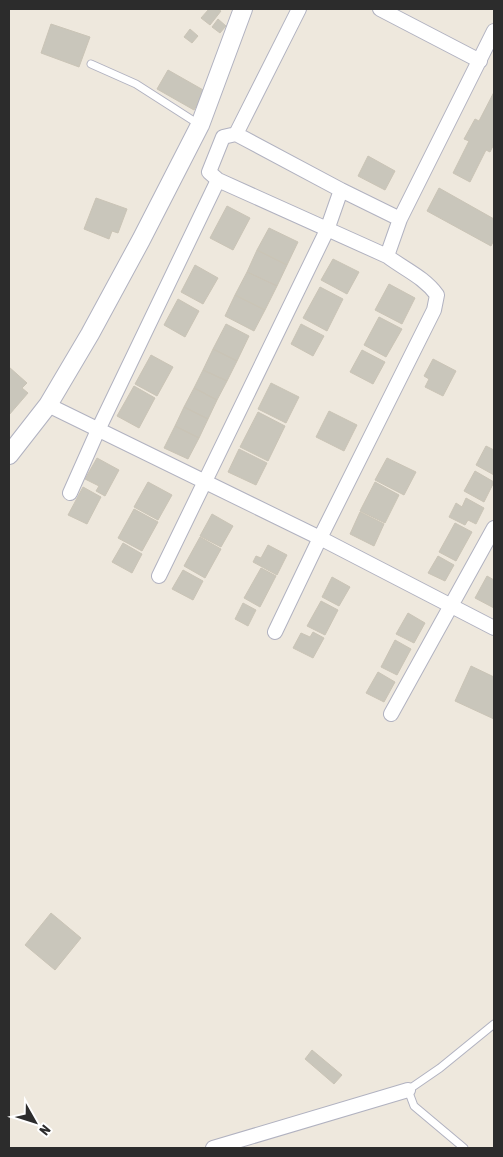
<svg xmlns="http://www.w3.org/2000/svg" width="503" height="1157" font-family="'Asap Condensed',sans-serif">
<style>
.building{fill:#c9c6bb;stroke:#cac4b6}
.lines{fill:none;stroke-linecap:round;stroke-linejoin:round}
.service-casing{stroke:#b1b2c0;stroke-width:9}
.minor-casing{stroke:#b1b2c0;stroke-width:16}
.tertiary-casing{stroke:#b1b2c0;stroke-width:20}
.service{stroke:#fff;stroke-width:7}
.minor{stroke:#fff;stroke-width:14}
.tertiary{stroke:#fff;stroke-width:18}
</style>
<rect width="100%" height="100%" fill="#eee8dd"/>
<path class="building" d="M209,9h8l4,2 -11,14 -9,-7z
M218,19l8,7 -6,7 -8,-6z
M51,24l39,13 -11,30 -38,-14z
M190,29l8,7 -6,7 -8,-6z
M168,70l37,21 -11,19 -37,-21z
M494,92v52l-4,8 -4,-2 -16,32 -17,-9 16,-32 -5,-2 11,-20 4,2z
M368,156l27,15 -10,19 -27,-14z
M439,188l55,31v21l-3,6 -64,-35z
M96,198l31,11 -9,24 -6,-2 -3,8 -25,-10z
M227,206l23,12 -17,32 -23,-12z
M269,228l29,14 -11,23 -30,-15z
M257,250l30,15 -10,21 -30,-14z
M333,259l26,13 -12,22 -26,-14z
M195,265l23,13 -15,26 -22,-12z
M247,272l30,14 -12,24 -30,-15z
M389,284l26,14 -13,26 -27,-14z
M320,287l23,12 -16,32 -24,-13z
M235,295l30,15 -11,21 -29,-15z
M178,299l21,12 -14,26 -21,-12z
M379,317l23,12 -16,28 -22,-12z
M226,324l23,12 -12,25 -24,-12z
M301,324l23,12 -11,20 -22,-12z
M213,349l24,12 -10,20 -24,-11z
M362,350l23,12 -12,22 -23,-12z
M151,355l22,12 -16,29 -22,-12z
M433,359l23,12 -13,25 -18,-9 4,-8 -5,-3z
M9,367l18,16 -5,5 6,5 -19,22z
M203,370l24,11 -10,19 -23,-12z
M271,383l28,14 -13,26 -28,-14z
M134,386l21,12 -16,30 -22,-12z
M194,388l23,12 -9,19 -24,-12z
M184,407l24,12 -9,19 -24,-12z
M329,411l28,14 -13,26 -28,-14z
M258,412l27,14 -17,35 -28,-14z
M175,426l24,12 -11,21 -24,-11z
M486,446l8,4v25l-18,-10z
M239,449l28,14 -11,22 -28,-13z
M97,458l22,12 -14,26 -9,-5 3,-5 -14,-7z
M387,458l29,14 -12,23 -29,-15z
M475,471l19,11 -10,20 -20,-11z
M148,482l24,13 -14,25 -24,-13z
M375,482l24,13 -14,28 -25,-12z
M83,487l18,10 -14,27 -19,-9z
M466,498l18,10 -8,16 -8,-4 -3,5 -16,-8 7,-14 6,4z
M134,509l24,13 -16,29 -24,-13z
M360,512l24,12 -10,22 -24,-12z
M212,514l21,12 -12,21 -21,-11z
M455,523l17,9 -16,29 -17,-9z
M200,537l21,12 -16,29 -21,-12z
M123,543l19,11 -10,19 -20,-11z
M268,545l19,10 -10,20 -24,-13 3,-6 5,2z
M438,556l16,9 -9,16 -17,-8z
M261,568l15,8 -16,31 -16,-9z
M183,570l20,11 -10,19 -21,-11z
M487,576l7,4v28l-19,-10z
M332,577l18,10 -11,19 -17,-9z
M321,601l17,9 -13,25 -18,-9z
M243,603l13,7 -8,16 -13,-7z
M408,613l17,10 -11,20 -18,-9z
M313,632l11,6 -11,20 -20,-10 8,-15 9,4z
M395,640l16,9 -14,26 -16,-8z
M471,666l23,11v42l-39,-18z
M378,672l17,10 -11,20 -18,-9z
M51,913l30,25 -26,32 -30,-25z
M312,1050l30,25 -8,9 -29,-25z"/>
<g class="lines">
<defs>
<path id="service" d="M91,64l45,20 64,41
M464,1148l-50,-42 -6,-16 32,-22 54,-44"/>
<path id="minor" d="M380,9l100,52
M236,134l63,-125
M387,256l13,-37 94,-188
M48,405l272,133 174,90
M70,493l28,-63 120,-250
M159,576l168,-346 14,-40
M275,632l45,-94 114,-228 3,-15c-13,-18 -33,-26 -50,-39l-169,-76 -9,-8 14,-35 13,-3 105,56 59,29
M391,714l103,-186
M213,1148l195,-58"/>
<path id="tertiary" d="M9,455l39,-50 42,-71 51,-94 59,-115 43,-116"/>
</defs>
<use href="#service" class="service-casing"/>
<use href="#minor" class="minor-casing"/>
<use href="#tertiary" class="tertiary-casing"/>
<use href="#service" class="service"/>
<use href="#minor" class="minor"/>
<use href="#tertiary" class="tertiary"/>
</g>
<rect width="503" height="1157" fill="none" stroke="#2c2c2c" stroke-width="20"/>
<g transform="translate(35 1122) rotate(129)" stroke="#ffffff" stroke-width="4" paint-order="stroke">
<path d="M0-4L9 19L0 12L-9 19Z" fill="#2c2c2c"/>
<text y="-8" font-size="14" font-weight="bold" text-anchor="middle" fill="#2c2c2c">N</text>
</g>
</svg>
